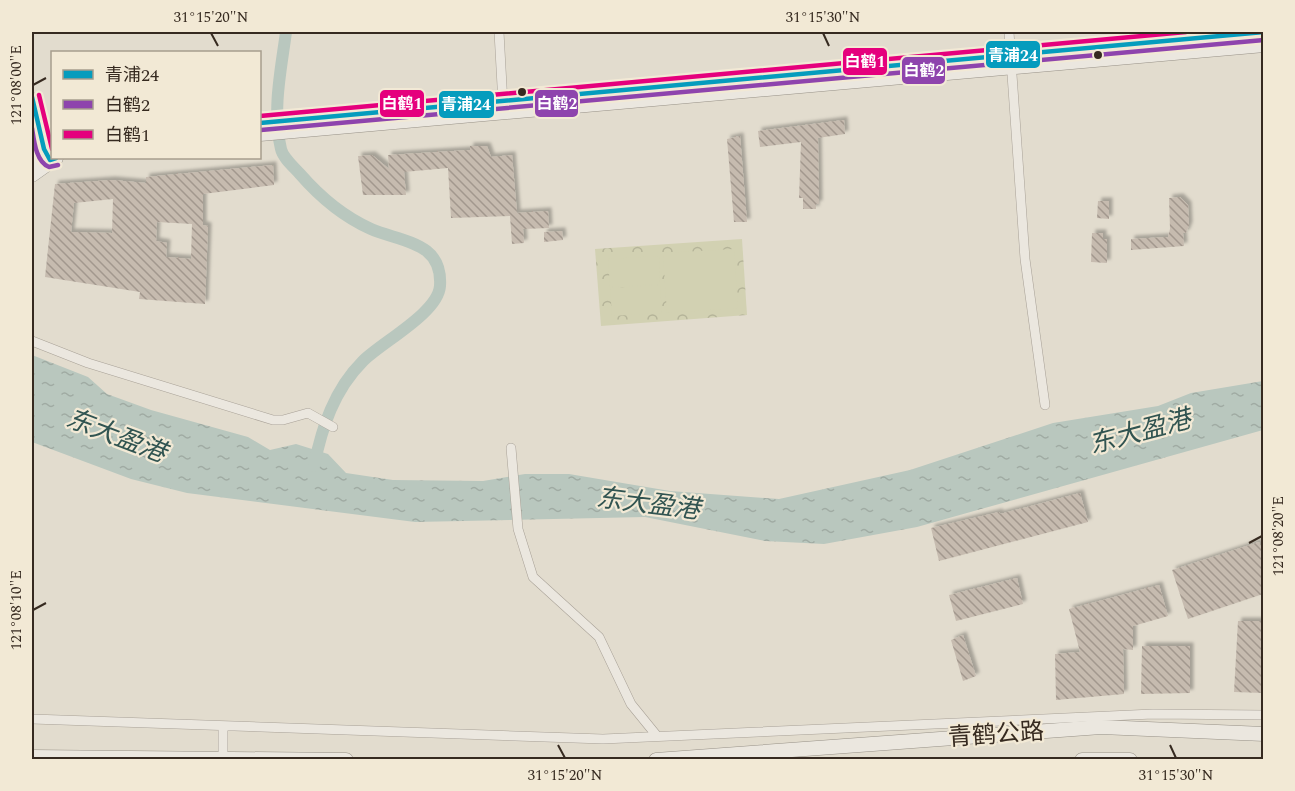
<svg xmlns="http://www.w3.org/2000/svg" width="1295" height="791" font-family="Spectral,'Noto Sans SC',serif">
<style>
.park{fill:url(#park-crowns)}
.pitch{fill:#d2d1b2}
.water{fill:url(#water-ripples)}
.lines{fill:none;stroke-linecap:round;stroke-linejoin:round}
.canal{stroke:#b9c7be;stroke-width:12}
.building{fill:url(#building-back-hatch);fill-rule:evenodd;filter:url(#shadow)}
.minor-casing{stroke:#a8a197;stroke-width:10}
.secondary-casing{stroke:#979187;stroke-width:15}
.minor{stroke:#ebe7df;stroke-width:9}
.secondary{stroke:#ebe7df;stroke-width:14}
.bus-1-casing{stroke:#f2e9d5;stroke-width:9}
.bus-2-casing{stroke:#f2e9d5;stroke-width:9}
.bus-3-casing{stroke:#f2e9d5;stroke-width:9}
.bus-1{stroke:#059cbd;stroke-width:4.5}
.bus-2{stroke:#8e44ad;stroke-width:4.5}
.bus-3{stroke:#e5007d;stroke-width:4.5}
.ticks{fill:none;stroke:#362a20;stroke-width:2}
.bus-dot{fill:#362a20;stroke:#f2e9d5;stroke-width:2}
.labels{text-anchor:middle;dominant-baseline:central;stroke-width:4.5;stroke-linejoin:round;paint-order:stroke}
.street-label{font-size:24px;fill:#362a20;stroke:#f2e9d5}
.water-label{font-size:26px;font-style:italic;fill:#315451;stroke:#f2e9d5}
.line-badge{stroke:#f2e9d5;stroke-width:2}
.badge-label{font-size:16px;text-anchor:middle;font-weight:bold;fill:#fff}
.neatline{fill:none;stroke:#362a20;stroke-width:2}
.ticks-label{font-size:15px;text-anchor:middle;fill:#362a20}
</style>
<defs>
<pattern id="park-crowns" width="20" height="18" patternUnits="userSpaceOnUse" patternTransform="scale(1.5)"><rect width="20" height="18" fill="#d2d1b2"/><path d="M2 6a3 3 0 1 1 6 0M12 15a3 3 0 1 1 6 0" fill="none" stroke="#b5b499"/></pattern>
<pattern id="water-ripples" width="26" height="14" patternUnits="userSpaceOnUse" patternTransform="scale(1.5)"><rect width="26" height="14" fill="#b9c7be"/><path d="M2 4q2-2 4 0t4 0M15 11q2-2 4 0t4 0" fill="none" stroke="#a0aba3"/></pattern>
<pattern id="building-back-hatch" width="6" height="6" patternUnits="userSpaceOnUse" patternTransform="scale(1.5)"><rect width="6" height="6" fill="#c6bbaf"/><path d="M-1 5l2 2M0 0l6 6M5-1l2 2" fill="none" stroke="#a2988e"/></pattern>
<filter id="shadow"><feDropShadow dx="3.5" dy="-3.5" stdDeviation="1.5" flood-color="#0004"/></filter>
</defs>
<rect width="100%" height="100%" fill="#e2dcce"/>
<path class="park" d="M742,239l5,76 -146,11 -6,-77z"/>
<path class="pitch" d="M734,249l4,59 -71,5 -4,-60z
M659,256l1,28 -50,3 -2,-28z
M660,285l2,28 -50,3 -2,-28z"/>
<path class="water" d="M32,355l56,22 19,17 44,16 97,27 22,13 26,-6 32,10 18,19 47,7 90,1 42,-7h44l101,17 109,8 131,-29 143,-47 105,-17 33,-13 72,-12v49l-346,97 -93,17 -59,-3 -120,-24 -230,5 -228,-29 -56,-14 -99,-37z"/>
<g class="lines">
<path class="canal" d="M286,32c-5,38 -14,78 -5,117 2,9 13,18 19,25 20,23 42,42 71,55 30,13 72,12 69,57 -2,27 -58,56 -77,75 -29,29 -41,66 -49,105"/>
</g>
<path class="building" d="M844,120l1,14 -27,4 1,66h-3v5h-13v-11h-4l2,-56 -41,5 -2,-16z
M740,136l7,86h-13l-7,-83z
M470,146h17l4,11 21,-2 5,58 31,-2 1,17 -26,1 1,14 -12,1 -2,-28 -59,2 -3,-50 -44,4 2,23h-43l-5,-39 14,-1 17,14 -1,-14 82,-5z
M273,165l1,20 -71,9v31l5,1 -3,78 -66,-5 1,-7 -95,-15 10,-93 57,-4 34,3v-6zM113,199l-1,34 -41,-1 3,-29zM157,222l35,2 -1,35 -25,-2 1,-14 -11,-2z
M1180,197l8,8 1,20 -3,8h-3l1,13 -53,4v-11l37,-2 2,-8 -1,-31z
M1098,201h11v18l-12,-1z
M562,231l1,9 -19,2v-10z
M1092,233h11v6h4v24l-16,-1z
M1080,493l8,29 -149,39 -8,-33 68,-16 1,2z
M1259,542l4,12v40l-75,25 -16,-49z
M1017,578l6,26 -67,17 -7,-26z
M1159,585l9,31 -35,10v24l-10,-1 1,45 -68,6 -1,-46 25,-2 -11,-43z
M1238,621h25v72l-29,-1z
M963,635l13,41 -13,5 -12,-41z
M1142,646h48v47l-49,1z"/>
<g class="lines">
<defs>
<path id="minor" d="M499,32l4,72
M1009,32l16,227 20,146
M32,97l14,56
M32,341l56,22 185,57h10l25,-7 25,14
M511,448l7,81 15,48 66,60 32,67 26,32
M32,719l571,20 550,-25 111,1
M223,760v-33"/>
<path id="secondary" d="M260,123l1004,-91
M260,134l1004,-89
M32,159l20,-13
M32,175l24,-17
M32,757l314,3
M656,760l445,-33 163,7
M1082,760h48"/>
</defs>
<use href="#minor" class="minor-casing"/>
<use href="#secondary" class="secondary-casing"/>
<use href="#minor" class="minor"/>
<use href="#secondary" class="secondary"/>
<defs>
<path id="bus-1" d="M32,97l12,52 6,11 6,-2
M260,123l1004,-91"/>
<path id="bus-2" d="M32,128c2,13 4,34 17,39l9,-2
M261,130l1003,-90"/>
<path id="bus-3" d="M39,95l13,54
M260,116l926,-84"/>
</defs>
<use href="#bus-1" class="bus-1-casing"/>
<use href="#bus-2" class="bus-2-casing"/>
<use href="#bus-3" class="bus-3-casing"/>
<use href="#bus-1" class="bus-1"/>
<use href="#bus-2" class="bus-2"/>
<use href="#bus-3" class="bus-3"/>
</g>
<path class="ticks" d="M211,33l7,13M823,33l6,13M33,85l13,-7M1249,543l13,-7M33,610l13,-7M558,745l7,13M1170,745l6,13"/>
<g class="bus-dot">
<circle cx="1098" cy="55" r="5"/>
<circle cx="522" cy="92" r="5"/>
</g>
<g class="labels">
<g class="street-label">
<text transform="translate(996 735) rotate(-4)">青鹤公路</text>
</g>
<g class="water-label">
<text transform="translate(1140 432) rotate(-15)">东大盈港</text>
<text transform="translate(116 436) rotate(21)">东大盈港</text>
<text transform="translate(648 504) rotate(7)">东大盈港</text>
</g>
</g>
<g class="line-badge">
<rect x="985" y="40" width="56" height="29" rx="6" fill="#059cbd"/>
<rect x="842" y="47" width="46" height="29" rx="6" fill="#e5007d"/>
<rect x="901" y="56" width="45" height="29" rx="6" fill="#8e44ad"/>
<rect x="379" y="89" width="46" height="29" rx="6" fill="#e5007d"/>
<rect x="534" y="89" width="45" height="29" rx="6" fill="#8e44ad"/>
<rect x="438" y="90" width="57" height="29" rx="6" fill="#059cbd"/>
</g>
<g class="badge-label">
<text x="1013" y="61">青浦24</text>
<text x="865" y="67">白鹤1</text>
<text x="924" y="76">白鹤2</text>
<text x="402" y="109">白鹤1</text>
<text x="557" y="109">白鹤2</text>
<text x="466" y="110">青浦24</text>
</g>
<rect width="1295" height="791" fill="none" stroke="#f2e9d5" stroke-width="66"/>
<rect x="51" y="51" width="210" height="108" fill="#f2e9d5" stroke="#a79d8d" stroke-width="1.5"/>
<rect x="63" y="70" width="30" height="9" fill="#059cbd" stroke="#a79d8d" stroke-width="1.5"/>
<text x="105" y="81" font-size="18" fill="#362a20">青浦24</text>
<rect x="63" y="100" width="30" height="9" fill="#8e44ad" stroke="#a79d8d" stroke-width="1.5"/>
<text x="105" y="111" font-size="18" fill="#362a20">白鹤2</text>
<rect x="63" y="130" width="30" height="9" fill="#e5007d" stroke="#a79d8d" stroke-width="1.5"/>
<text x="105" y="141" font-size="18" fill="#362a20">白鹤1</text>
<rect x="33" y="33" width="1229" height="725" class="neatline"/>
<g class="ticks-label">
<text x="211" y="22">31°15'20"N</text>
<text x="823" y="22">31°15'30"N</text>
<text transform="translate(16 85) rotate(-90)" y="5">121°08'00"E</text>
<text transform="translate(1278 536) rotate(-90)" y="5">121°08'20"E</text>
<text transform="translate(16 610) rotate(-90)" y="5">121°08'10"E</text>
<text x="565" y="780">31°15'20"N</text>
<text x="1176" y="780">31°15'30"N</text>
</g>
</svg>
